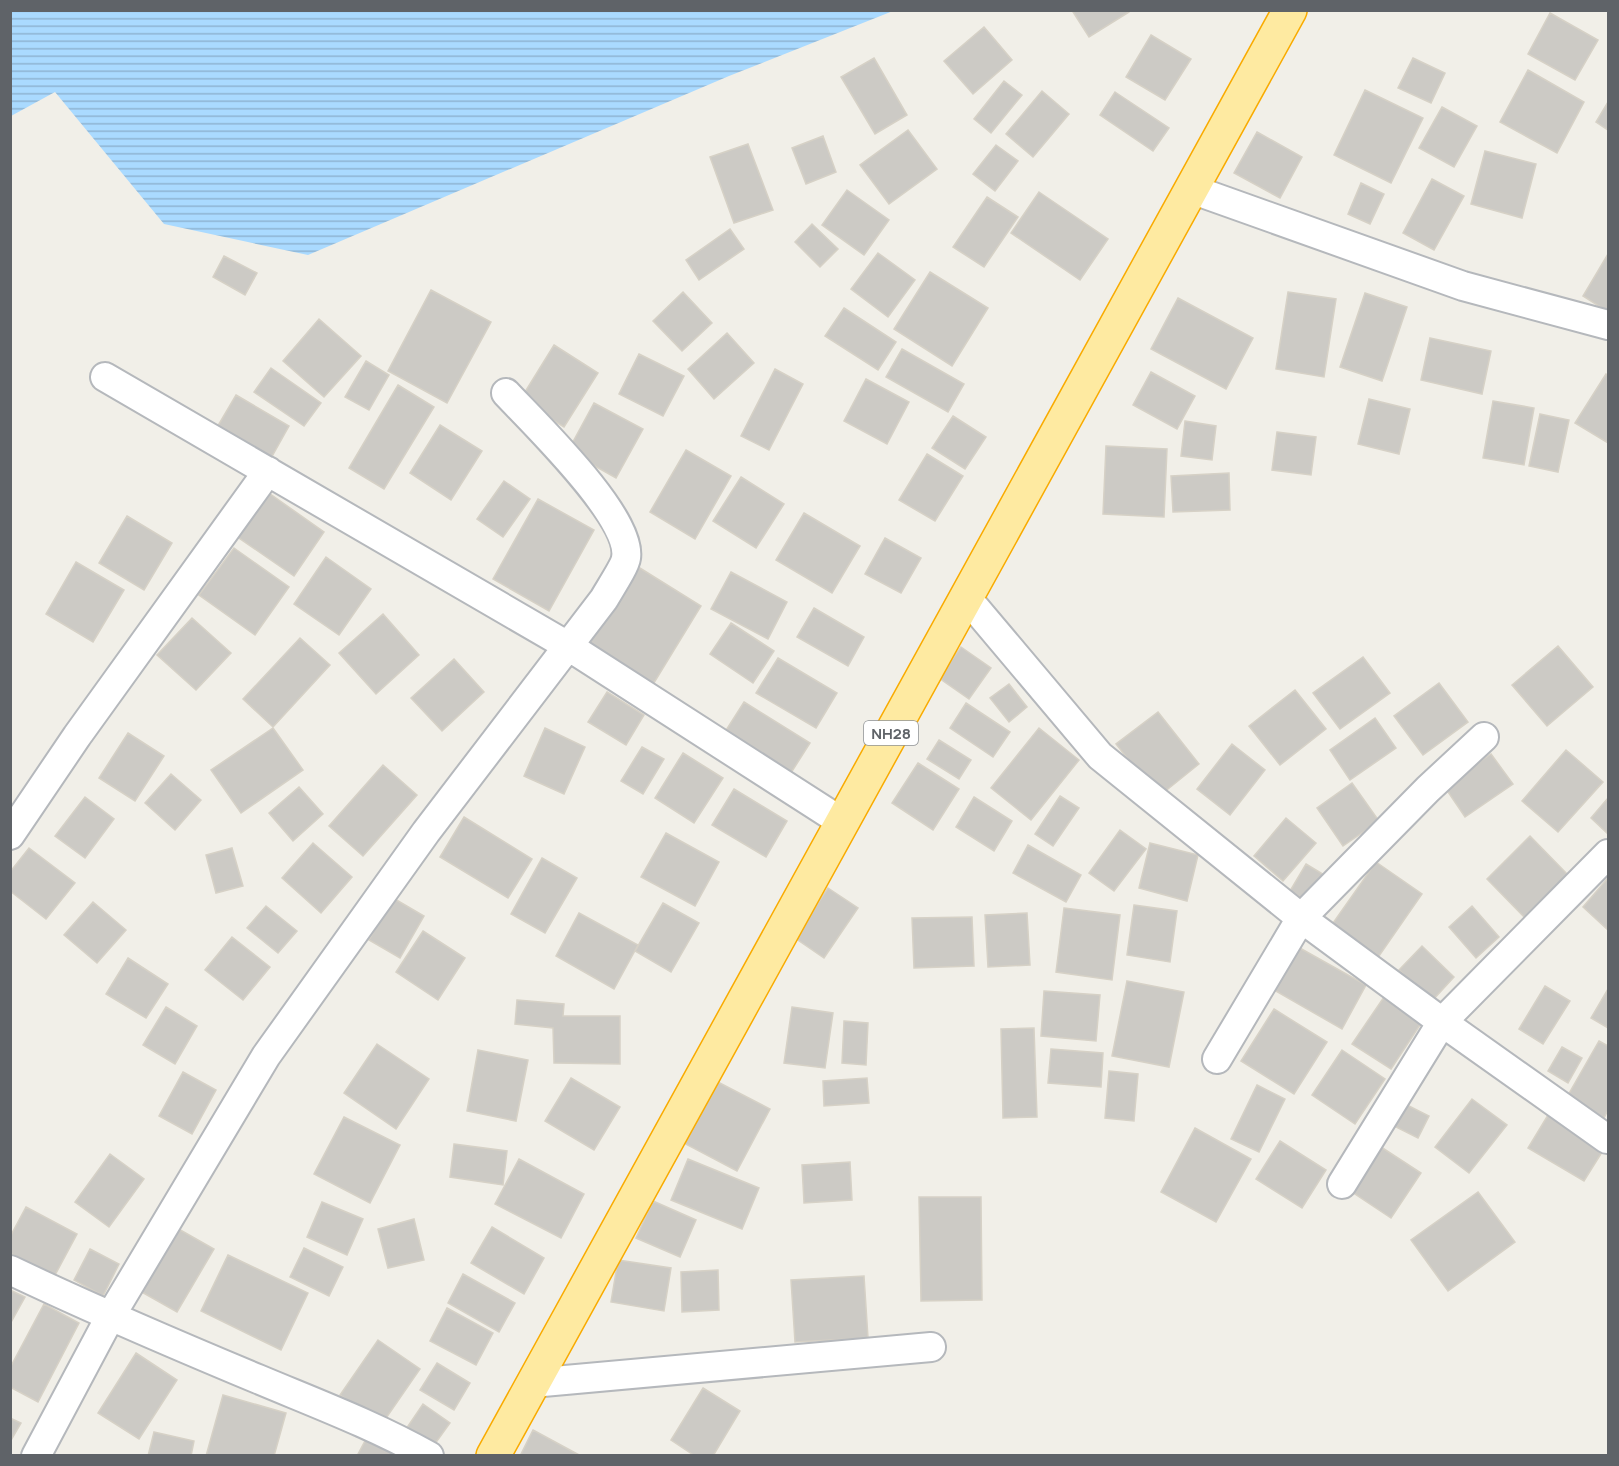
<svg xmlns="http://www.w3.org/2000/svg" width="1619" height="1466" font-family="Manrope,sans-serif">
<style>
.water{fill:url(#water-rules)}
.building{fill:#cccac5;stroke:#d6d1c6;stroke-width:1.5}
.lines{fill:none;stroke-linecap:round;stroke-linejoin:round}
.minor-casing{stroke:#b5b8bc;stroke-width:32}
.trunk-casing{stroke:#f9ab00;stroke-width:36}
.minor{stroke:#fff;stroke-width:28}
.trunk{stroke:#feeaa1;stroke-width:33}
.labels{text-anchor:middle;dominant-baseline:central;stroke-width:4.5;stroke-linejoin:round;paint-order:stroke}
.shield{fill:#fff;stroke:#8f9295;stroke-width:1.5}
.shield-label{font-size:15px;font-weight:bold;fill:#5f6368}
</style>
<defs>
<pattern id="water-rules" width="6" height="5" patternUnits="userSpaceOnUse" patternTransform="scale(1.5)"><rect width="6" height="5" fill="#aadaff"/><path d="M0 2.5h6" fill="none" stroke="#8eb4d2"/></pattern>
</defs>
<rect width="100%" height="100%" fill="#f1efe8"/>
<path class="water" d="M11,10h882v1l-164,65 -421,179 -144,-31 -109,-132 -44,24z"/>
<path class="building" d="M1074,10h55v2l-40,25 -16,-25z
M1550,13l48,27 -23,40 -47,-26z
M984,27l28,33 -39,34 -29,-33z
M1151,35l40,24 -26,41 -39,-23z
M874,58l33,57 -32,19 -34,-57z
M1413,58l32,15 -14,30 -33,-15z
M1528,70l56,32 -27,51 -57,-31z
M1004,81l18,14 -31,38 -17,-14z
M1365,90l58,28 -32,65 -57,-28z
M1042,91l27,23 -36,43 -27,-23z
M1115,92l54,36 -16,23 -53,-36z
M1608,102v28l-12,-8z
M1442,107l35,19 -23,41 -35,-19z
M908,130l29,39 -48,35 -29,-39z
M1257,132l45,25 -22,41 -46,-25z
M823,136l13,36 -30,12 -14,-36z
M748,144l25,66 -39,13 -24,-66z
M996,145l22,16 -23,30 -22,-17z
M1485,151l51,13 -14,54 -51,-14z
M1432,179l32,17 -30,54 -31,-17z
M1361,183l23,11 -14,30 -22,-10z
M847,190l42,30 -25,35 -42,-30z
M1039,192l69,47 -28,41 -69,-47z
M987,197l31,20 -34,50 -31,-20z
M812,224l26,25 -18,18 -25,-25z
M730,229l14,20 -45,31 -13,-20z
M878,253l37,27 -27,37 -37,-28z
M1608,254v58l-25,-16z
M224,256l33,17 -12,22 -32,-18z
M930,272l58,36 -36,58 -58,-37z
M431,290l60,32 -44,81 -59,-32z
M683,292l29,31 -30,28 -29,-30z
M1288,292l48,7 -12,78 -48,-8z
M1365,293l42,14 -25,74 -42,-14z
M1178,298l75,40 -27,51 -75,-40z
M844,308l52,34 -18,28 -53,-34z
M319,319l42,37 -37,41 -41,-36z
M727,333l27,30 -40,36 -26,-30z
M1430,338l61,13 -9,43 -61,-14z
M554,345l44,28 -34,54 -44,-27z
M902,349l62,35 -16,28 -62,-35z
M639,354l45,22 -21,40 -44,-22z
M366,361l23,14 -20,35 -24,-13z
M271,368l50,35 -17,23 -50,-34z
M775,369l28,15 -34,66 -28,-14z
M1151,372l44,24 -18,33 -44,-24z
M1606,374l2,2v67l-33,-20z
M866,379l43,23 -22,42 -43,-23z
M398,385l36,22 -50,82 -35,-21z
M236,395l53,31 -19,34 -54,-31z
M1369,399l41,10 -11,45 -41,-10z
M1493,401l41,7 -10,57 -41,-7z
M594,403l49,26 -27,49 -48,-27z
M1540,414l29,6 -11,52 -29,-6z
M953,416l33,21 -21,32 -33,-21z
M1185,421l31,5 -4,34 -31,-4z
M440,425l42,26 -31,49 -41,-27z
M1277,432l39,5 -5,38 -39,-5z
M1106,446l61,3 -3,68 -61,-3z
M686,450l45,26 -36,63 -45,-27z
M927,454l36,22 -28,45 -36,-21z
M1229,473l1,37 -57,2 -2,-36z
M741,477l43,27 -28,44 -43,-27z
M504,481l26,18 -27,38 -26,-18z
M266,491l58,41 -30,44 -58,-40z
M538,499l56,31 -45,81 -56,-32z
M804,513l56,33 -28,47 -56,-33z
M127,516l45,27 -28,47 -45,-27z
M885,538l36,20 -20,35 -36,-19z
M234,548l55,39 -34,48 -56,-40z
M326,557l45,32 -32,46 -45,-31z
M76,562l48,28 -31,52 -47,-28z
M635,565l66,41 -52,85 -66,-40z
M731,572l56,30 -19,37 -57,-30z
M814,608l50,29 -16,29 -51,-29z
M383,614l36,41 -43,39 -37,-41z
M192,618l39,35 -35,37 -39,-35z
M731,623l43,28 -21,32 -43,-29z
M300,638l30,27 -57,62 -30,-28z
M1558,646l35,41 -46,39 -35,-41z
M961,647l30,21 -22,31 -30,-21z
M1363,657l27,36 -50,36 -27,-36z
M778,658l59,35 -21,35 -60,-35z
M454,659l30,33 -42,39 -31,-33z
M1439,683l29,39 -45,33 -29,-39z
M1009,684l18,23 -18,15 -19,-24z
M1295,690l31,39 -46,36 -31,-39z
M607,692l37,23 -18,30 -38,-23z
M744,702l66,41 -21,33 -66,-41z
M966,703l44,29 -17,25 -43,-29z
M1158,712l41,52 -41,33 -42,-53z
M1375,718l21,30 -46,32 -20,-30z
M273,728l30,42 -62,43 -30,-43z
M545,728l40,19 -21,47 -40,-18z
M1039,728l40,32 -48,60 -40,-32z
M128,733l36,23 -29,45 -36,-23z
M939,740l32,20 -12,19 -32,-20z
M1232,744l33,26 -35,45 -33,-26z
M642,747l22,12 -21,35 -22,-13z
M1566,750l37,32 -45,50 -36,-31z
M683,753l40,25 -29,45 -39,-25z
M1491,754l22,30 -48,33 -21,-31z
M918,763l41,26 -26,41 -41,-27z
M383,765l34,30 -54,61 -34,-30z
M171,774l30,26 -26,30 -30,-27z
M1352,783l27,38 -36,25 -26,-38z
M299,787l24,27 -30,27 -24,-28z
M734,789l53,32 -21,36 -54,-32z
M1060,796l19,12 -26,38 -18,-12z
M85,797l29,22 -29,39 -30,-22z
M974,797l38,24 -18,30 -38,-24z
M1608,798v36l-17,-16z
M464,817l68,42 -24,39 -68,-41z
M1286,818l30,25 -33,38 -29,-25z
M1120,830l26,19 -32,42 -25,-18z
M666,833l53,29 -24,44 -54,-29z
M1530,836l40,41 -44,42 -39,-40z
M313,843l39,34 -31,36 -39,-35z
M1150,843l48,12 -11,46 -48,-13z
M1028,845l53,30 -15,27 -53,-29z
M29,848l46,35 -29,36 -36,-28v-19z
M232,848l11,38 -27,7 -10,-38z
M542,858l35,20 -32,55 -34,-19z
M1376,862l46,32 -43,62 -46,-33z
M1306,864l20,12 -16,27 -20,-12z
M1608,878v52l-25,-23z
M828,888l30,20 -34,50 -29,-20z
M393,898l31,18 -24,42 -31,-18z
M93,902l33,28 -29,33 -33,-28z
M663,903l36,20 -28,49 -36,-21z
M1134,905l43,6 -7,51 -43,-7z
M266,906l31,25 -19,22 -31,-25z
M1472,906l27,31 -23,21 -27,-31z
M1064,908l56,7 -8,65 -56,-8z
M579,913l59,32 -24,44 -58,-33z
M1027,913l3,52 -42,2 -3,-52z
M972,917l2,49 -60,2 -2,-50z
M423,931l42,27 -27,42 -42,-28z
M232,937l38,30 -27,33 -38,-30z
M1422,946l32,31 -22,24 -33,-31z
M1298,947l68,38 -24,44 -68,-39z
M128,958l40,26 -22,34 -40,-24z
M1127,981l57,11 -15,75 -57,-11z
M1545,986l25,15 -27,43 -24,-15z
M1608,989v39l-17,-10z
M1044,991l56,4 -4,46 -55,-5z
M1384,997l38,25 -31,47 -39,-25z
M517,1000l47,4 -1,12h57v48l-66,-1 -1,-35 -38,-4z
M166,1007l31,19 -22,38 -32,-19z
M792,1007l41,6 -8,55 -41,-5z
M1274,1009l53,33 -33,52 -53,-33z
M844,1021l24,2 -2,42 -24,-2z
M1034,1028l3,89 -34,1 -2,-89z
M1599,1041l9,5v64l-4,8 -37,-21z
M377,1044l52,35 -33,50 -52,-36z
M1562,1047l20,11 -14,25 -20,-12z
M1051,1049l52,4 -2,34 -53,-4z
M478,1050l50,10 -12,61 -49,-10z
M1342,1050l43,29 -30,45 -43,-29z
M1109,1071l29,3 -4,47 -29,-3z
M183,1072l33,18 -24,44 -33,-18z
M571,1078l49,29 -26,43 -49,-29z
M867,1078l2,25 -45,3 -1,-25z
M712,1079l58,30 -33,62 -57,-30z
M1257,1085l28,14 -26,53 -28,-13z
M1472,1099l35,26 -38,48 -34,-26z
M1403,1103l26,13 -11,22 -26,-13z
M1548,1115l56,34 -20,32 -56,-33z
M344,1117l56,28 -30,58 -56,-29z
M1195,1128l56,31 -35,63 -55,-30z
M1280,1141l46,29 -24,38 -46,-29z
M454,1144l53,7 -4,34 -53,-8z
M1381,1147l40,26 -30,45 -39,-26z
M110,1154l34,25 -35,48 -34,-25z
M519,1159l65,35 -23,44 -66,-34z
M688,1159l71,29 -17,41 -71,-29z
M850,1162l2,38 -48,3 -2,-38z
M1478,1192l37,50 -67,49 -37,-51z
M919,1197h62l1,103 -61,1z
M653,1201l43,19 -16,37 -44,-19z
M322,1202l41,17 -16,36 -40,-18z
M26,1207l51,27 -23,43 -44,-24v-16z
M414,1219l10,41 -36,8 -10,-39z
M175,1227l39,22 -37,63 -39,-22z
M492,1227l52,31 -20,36 -53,-31z
M304,1248l39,19 -14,29 -39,-19z
M90,1249l29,15 -16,32 -29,-16z
M228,1255l80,38 -27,57 -80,-39z
M618,1260l53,8 -7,43 -53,-9z
M718,1270l1,40 -37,2 -1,-40z
M463,1274l52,29 -16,29 -51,-29z
M864,1276l4,62 -73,4 -4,-62z
M10,1290l15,7 -15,27z
M44,1304l35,19 -41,79 -28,-15v-19z
M447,1308l46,25 -17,32 -46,-24z
M378,1340l42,29 -38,55 -42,-29z
M136,1353l41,27 -38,59 -41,-26z
M437,1363l33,20 -16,27 -34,-20z
M703,1388l37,23 -27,45h-18l-24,-16z
M223,1395l63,18 -12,43h-68z
M423,1404l27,19 -18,25 -26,-19z
M10,1418l11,5 -11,19z
M533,1430l48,26h-61z
M154,1432l40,9 -3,15h-43z
M366,1439l31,17h-40z"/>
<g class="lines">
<defs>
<path id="minor" d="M1191,189l272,97 145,39
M105,377l463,269 274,176
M966,597l134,159 201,162 141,104 165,117
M10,835l67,-99 191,-265
M1217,1059l84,-141 127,-129 56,-52
M1342,1184l100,-162 166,-168
M10,1270c82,39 164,74 248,109 57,24 116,46 171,77
M532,1383l399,-36
M36,1456l74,-139 156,-261 160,-224 178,-233c5,-9 21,-33 22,-41 7,-40 -92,-135 -120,-165"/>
<path id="trunk" d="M493,1456l797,-1446"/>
</defs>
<use href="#minor" class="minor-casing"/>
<use href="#trunk" class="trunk-casing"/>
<use href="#minor" class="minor"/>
<use href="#trunk" class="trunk"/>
</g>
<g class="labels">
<rect class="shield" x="864" y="721" width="54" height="24" rx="4.5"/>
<g class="shield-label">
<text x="891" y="733">NH28</text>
</g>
</g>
<rect width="1619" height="1466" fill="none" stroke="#5f6368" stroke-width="24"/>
</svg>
